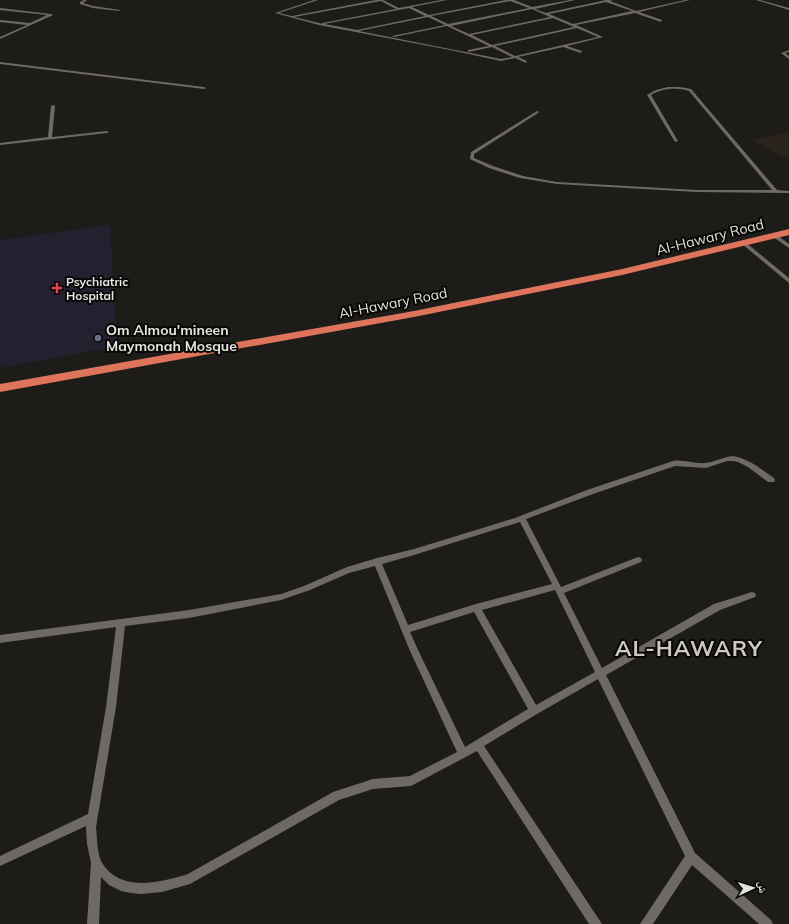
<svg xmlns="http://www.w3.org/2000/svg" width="789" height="924" font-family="Mulish,'Noto Naskh Arabic',sans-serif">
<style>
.built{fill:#2a231b}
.medical{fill:#252030}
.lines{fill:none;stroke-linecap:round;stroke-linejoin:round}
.street{fill:#6d6a66;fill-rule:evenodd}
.highway{fill:#de745c;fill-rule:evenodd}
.health-dot{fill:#e0444e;stroke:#080705;stroke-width:1.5}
.worship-dot{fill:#6b7280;stroke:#080705;stroke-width:1.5}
.labels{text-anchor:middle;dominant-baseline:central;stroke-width:4;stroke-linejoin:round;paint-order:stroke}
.far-poi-label{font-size:12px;font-weight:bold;fill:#e4e2df;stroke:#080705;text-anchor:start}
.street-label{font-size:14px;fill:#e4e2df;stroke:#080705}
.poi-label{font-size:14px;font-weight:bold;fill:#e4e2df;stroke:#080705;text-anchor:start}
.near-district-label{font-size:22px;font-weight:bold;letter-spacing:1px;fill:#ccc8c4;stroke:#080705}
</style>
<rect width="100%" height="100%" fill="#1e1c18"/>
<path class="built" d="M789,132v28l-37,-20z"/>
<path class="medical" d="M110,225l7,121 -117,22v-128z"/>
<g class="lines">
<path class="street" d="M84,0h3l-4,3 10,3 27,4 -1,1 -26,-3 -13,-4v-2z
M314,0h4l-39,13 13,3 84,-16h7l16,8 42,-8h6l-35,7 17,8 77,-15h8l18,7 38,-7h5l-40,9 11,4 60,-13h7l-3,1 26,10 49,-11h5l-51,12 23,8 -1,2 -26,-9 -59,12 27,12 -36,9 15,5 -1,2 -18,-6 -45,10 9,4 -1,2 -11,-5 -14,3 -51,-11 -131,-25 -44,-12zM381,1l15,8 -74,14 2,1 85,-16 16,8 -68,14 -38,-7 -25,-6zM510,1l19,7 -81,16 -17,-8zM606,2l26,9 -59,13 -24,-10zM532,9l18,8 -81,17 -18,-8zM428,17l17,8 -53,11 2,1 53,-11 42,20 -21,4v2l24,-5 20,10 -11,2 -142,-28zM553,18l21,9 -82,18 -20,-10zM577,28l21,9 -83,19 -20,-10z
M756,0h4l29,8v2z
M0,8l51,6 2,1 -53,24v-2l27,-12 -27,-3v-2l30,3 17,-8 -47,-5z
M789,50v2l-4,1 4,3v3l-8,-6z
M0,62l204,25 2,1 -2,1 -204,-25z
M668,87h12l11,2 86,101 12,1v2l-93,-1 -139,-8 -37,-6 -31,-10 -19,-9 1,-7 66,-41 2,1 -1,1 -64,41v4l19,8 30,10 34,6 139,8h76l-83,-99c-12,-4 -27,-3 -38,4l27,46 -3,1 -28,-47 9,-5z
M53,105l2,1 -3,31 55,-6 2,1 -2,1 -107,12v-2l48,-6 3,-31z
M773,235h4l12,9v4l-16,-11z
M744,241l45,37v5l-47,-39v-2z
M733,456c16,3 28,13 41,22l1,2 -1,2h-6l-20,-15 -10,-5 -5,-1h-6l-21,7 -31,-2 -82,28 -67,25 35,68 77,-30 3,1 1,2 -1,2 -77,31 38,75 112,-64 38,-12 3,1 1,2 -1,2 -35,13 -114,65 89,178 76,67 2,4h-14l-67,-59 -39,59h-13l45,-68 -87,-177 -61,35 -53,32 118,178h-13l-112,-173 -66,35 -38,3 -34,11 -149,84 -28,8 -21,2 -10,-1 -10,-2 -12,-6 -8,-8 -2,47h-12l4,-61 -4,-19 -1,-18 -86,40v-10l88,-42 18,-107 10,-80 -116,16v-8l189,-25 92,-16 23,-8 43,-19 30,-9 37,-9 101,-31 72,-28 86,-29c10,-2 21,3 32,2 10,-1 18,-6 28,-7zM520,522l32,62 -76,20 -68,21 -26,-61 32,-9zM375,566l35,85 47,101 -47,24 -37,3 -40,13 -145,82c-29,9 -69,19 -87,-13 -4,-9 -4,-25 -5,-34l20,-120 9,-81 64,-8 92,-18 29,-10 39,-17zM555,590l40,82 -59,33 -54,-95zM474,612l54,97 -63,38 -47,-97 -8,-18z"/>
<path class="highway" d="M789,229v6l-167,40 -208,42 -414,75v-8l414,-73 208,-42z"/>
</g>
<path class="health-dot" d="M55 282h4v4h4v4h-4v4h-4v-4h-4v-4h4z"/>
<circle class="worship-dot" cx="98" cy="338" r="4"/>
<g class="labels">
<g class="far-poi-label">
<text x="66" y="281">Psychiatric<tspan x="66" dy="14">Hospital</tspan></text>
</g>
<g class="street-label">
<text transform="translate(710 237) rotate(-14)">Al-Hawary Road</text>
<text transform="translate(393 303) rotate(-11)">Al-Hawary Road</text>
</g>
<g class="poi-label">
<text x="106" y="330">Om Almou'mineen<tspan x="106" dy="16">Maymonah Mosque</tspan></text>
</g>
<g class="near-district-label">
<text x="689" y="648">AL-HAWARY</text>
</g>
</g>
<g transform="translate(753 888) rotate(86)" stroke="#080705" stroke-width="3" paint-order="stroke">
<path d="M0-3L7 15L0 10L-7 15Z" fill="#e4e2df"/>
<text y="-6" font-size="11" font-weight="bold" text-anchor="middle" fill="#e4e2df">ش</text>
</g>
</svg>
